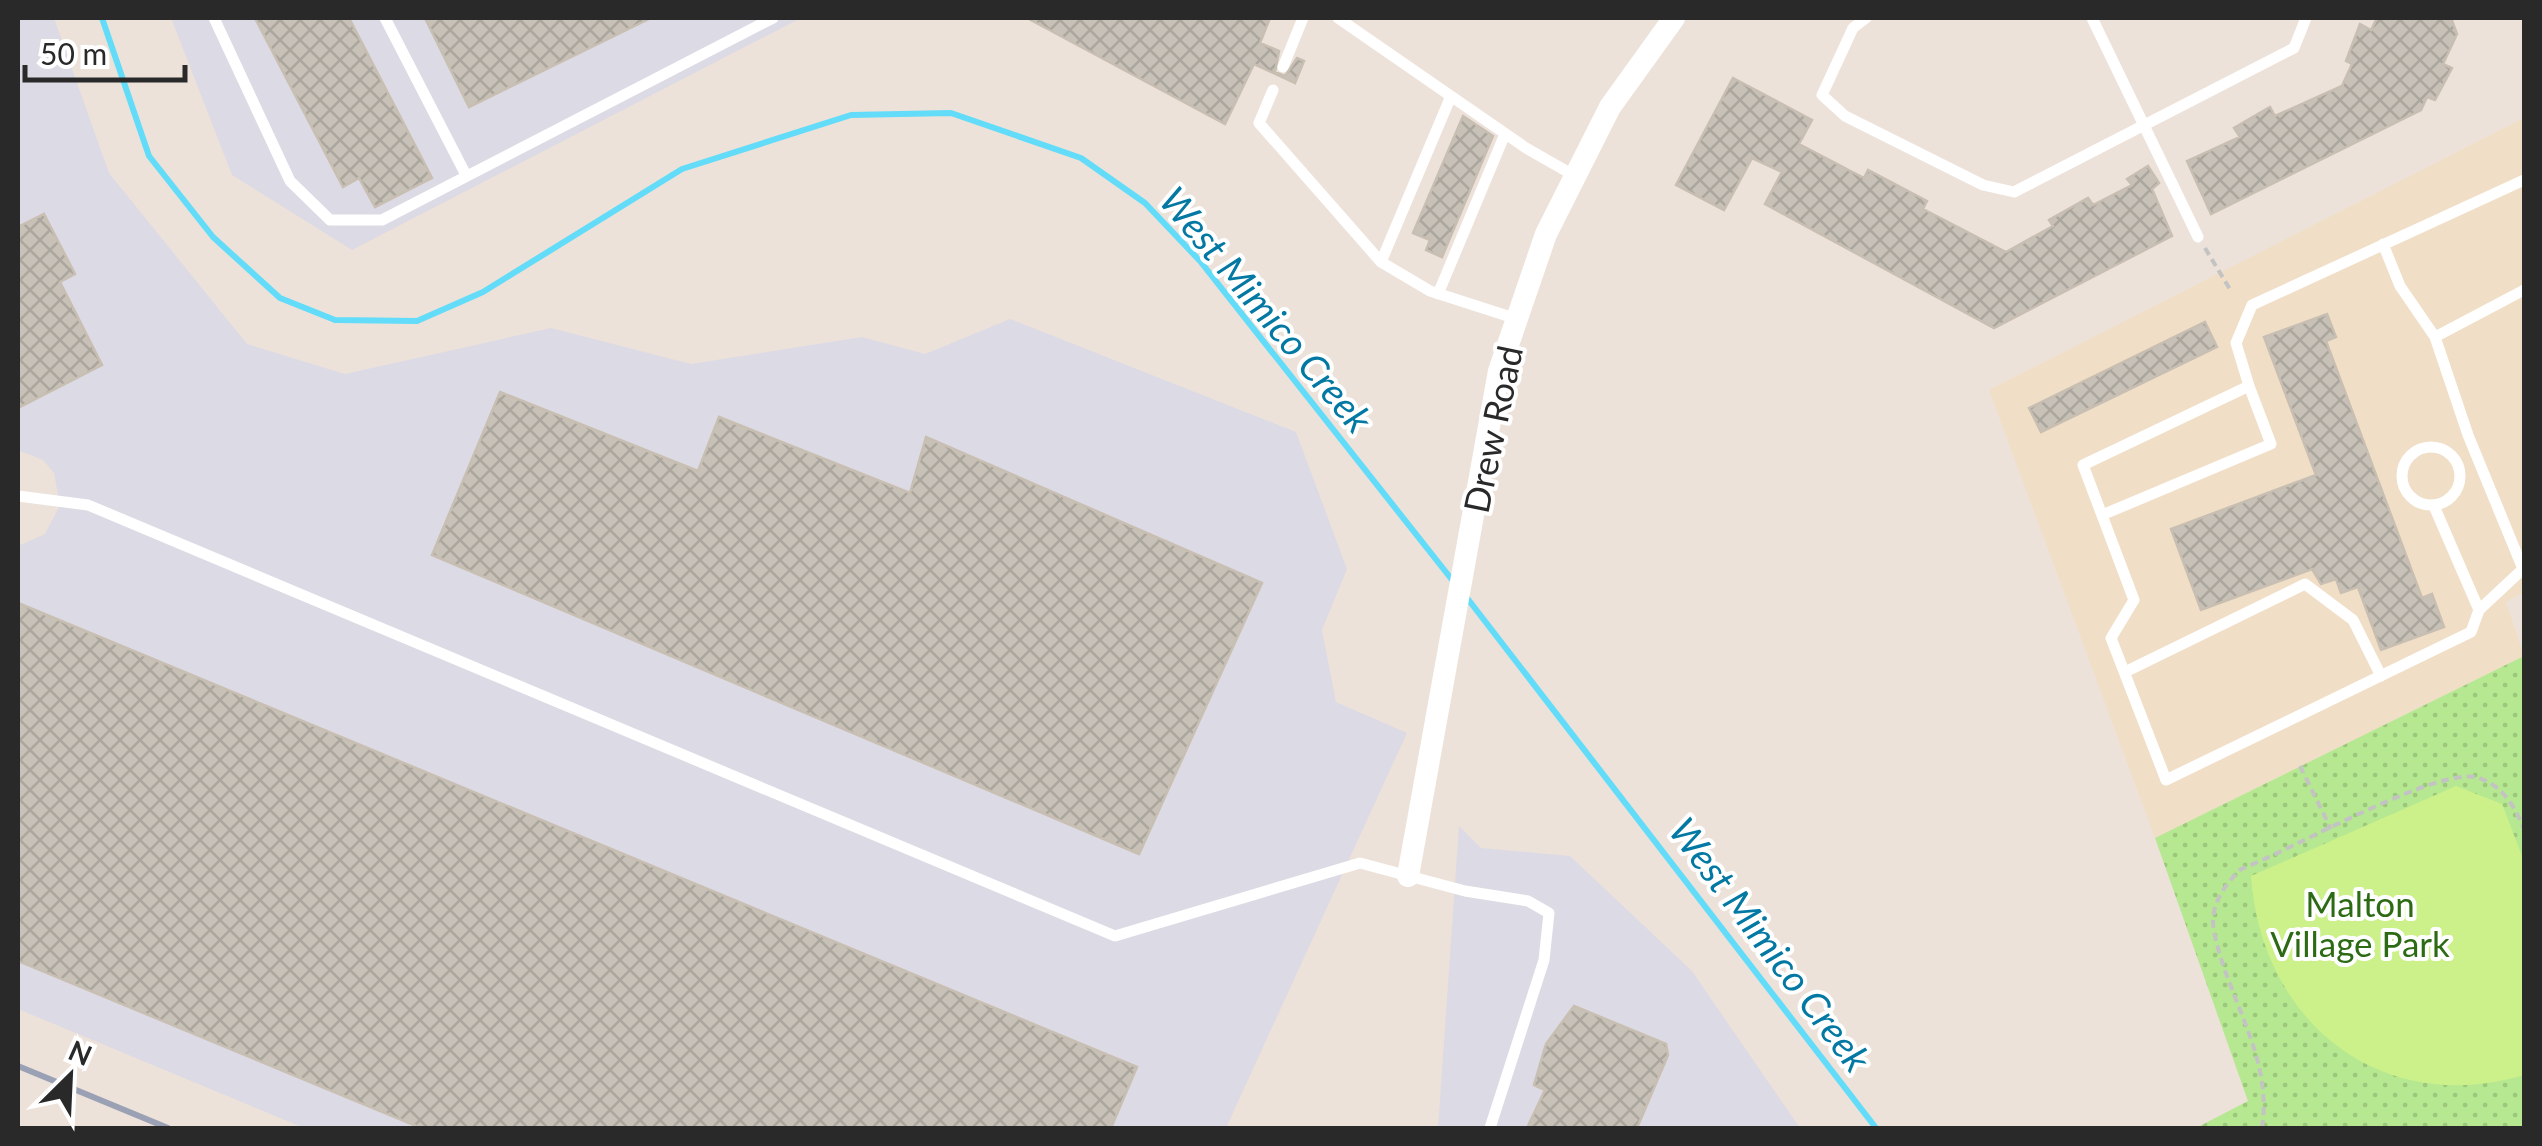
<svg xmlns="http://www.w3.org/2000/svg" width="2542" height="1146" font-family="Lato,sans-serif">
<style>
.industrial{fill:#dcdae4}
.education{fill:#f0dfc6}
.green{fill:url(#green-dots)}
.pitch{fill:#cdf18a}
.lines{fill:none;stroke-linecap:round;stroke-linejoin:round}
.stream{stroke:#62dcf9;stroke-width:6}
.building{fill:url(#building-cross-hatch);stroke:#c8bfb2;stroke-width:2.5}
.path{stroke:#c3c3c3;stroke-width:4;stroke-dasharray:8 5;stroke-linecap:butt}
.service{stroke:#fff;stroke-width:11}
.minor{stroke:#fff;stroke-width:22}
.rail{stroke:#9ba1b5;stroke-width:6}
.labels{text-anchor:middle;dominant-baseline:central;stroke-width:8;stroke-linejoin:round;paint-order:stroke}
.street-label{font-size:35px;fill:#292929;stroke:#fff}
.park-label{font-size:35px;fill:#2c6b13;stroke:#fff}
.water-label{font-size:38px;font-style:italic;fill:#0278a3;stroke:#fff}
</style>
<defs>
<pattern id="green-dots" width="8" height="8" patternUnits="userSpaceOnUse" patternTransform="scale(2.5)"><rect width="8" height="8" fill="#b5e890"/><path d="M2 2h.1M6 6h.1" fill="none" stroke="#9cc77c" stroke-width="1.8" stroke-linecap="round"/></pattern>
<pattern id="building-cross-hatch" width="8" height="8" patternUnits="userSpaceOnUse" patternTransform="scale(2.5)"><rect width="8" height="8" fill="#c7c1b8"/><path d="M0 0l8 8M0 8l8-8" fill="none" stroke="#aba69e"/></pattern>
</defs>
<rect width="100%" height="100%" fill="#ede2d9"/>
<path class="industrial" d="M18,18h36l55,155 138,171 98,30 206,-46 140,36 171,-27 63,17 85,-35 286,113 51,137 -25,61 14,72 71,31 -181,395h-922l-286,-119v-463l27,-12 15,-29 -6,-32 -11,-13 -25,-10z
M171,18h630l-449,232 -120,-75z
M1459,826l22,22 89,8 122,115 108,157h-362z"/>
<path class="education" d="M2524,118v474l-18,10 18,54 -369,182 -166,-448z"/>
<path class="green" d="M2524,656v472h-328l52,-27 -93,-263z"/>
<path class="pitch" d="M2456,786l46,18 22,57v214c-144,43 -263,-54 -273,-199z"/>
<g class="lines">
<path class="stream" d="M102,18l47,138 64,81 67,61 55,22 82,1 66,-29 199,-123 169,-54 100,-2 130,45 64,45 55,58 253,320
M1464,594l412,534"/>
</g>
<path class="building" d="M255,18h94l83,160 -57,29 -16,-29 -16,9z
M425,18h226l-182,89z
M1027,18h243l-10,25 19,8 -4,21 10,4 12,-18 7,3 -9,22 -41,-19 -29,60z
M2377,18h74l6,16 -14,30 9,4 -17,32 -8,-3 -6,13 -210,104 -24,-53 53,-24 -6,-9 36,-21 5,9 67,-30 10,-22 -6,-3 14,-37 11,6z
M1733,78l79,42 -13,24 65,34 4,-8 59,31 -4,8 83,43 47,-26 -4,-6 39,-22 5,7 39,-20 -5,-6 21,-13 11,17 -7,6 20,47 -178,92 -229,-124 17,-32 -30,-14 -28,52 -48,-25z
M1463,116l30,20 -51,121 -16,-7 4,-10 -17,-7z
M44,214l31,60 -15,8 42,83 -84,43v-181z
M2327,314l9,23 -10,4 96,257 10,-4 12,33 -63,23 -23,-63 -17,6 -5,-14 -15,5 -9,-15 -111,41 -30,-81 145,-54 -52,-138z
M2205,322l12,25 -176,85 -12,-24z
M500,392l198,79 21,-54 191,76 16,-56 336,146 -123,271 -707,-299z
M18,603l1119,464 -26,61h-690l-403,-167z
M1574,1006l92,38 2,11 -31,73h-110l18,-38 -11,-5 12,-41z"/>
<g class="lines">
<path class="path" d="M2205,248l26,43
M2300,766l31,63
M2262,1128c11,-72 -35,-129 -48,-197 -5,-24 10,-46 27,-62 47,-17 200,-105 238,-91 24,8 36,29 45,51"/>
<path class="service" d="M214,18l76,163 40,39h52l391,-202
M385,18l81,157
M1338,18l188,130 49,28
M1866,18l-13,10 -31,67 23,21 138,69 31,7 280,-144 12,-30
M2092,18l106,219
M1283,67l20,-49
M1273,90l-14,33 122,139 49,29 87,28
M2383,244l17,42 35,51
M1381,262l70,-166
M1438,294l67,-160
M2402 476a29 29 0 1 1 58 0a29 29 0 1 1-58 0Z
M18,496l70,9 1027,431 245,-73 105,28 63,10 21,12 -5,47 -54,168
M2434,506l45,104 44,-41 -55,-134 -33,-98 89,-47
M2102,515l169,-71 -22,-58
M2479,610l-8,22 -305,148 -55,-142 23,-38 -51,-135 166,-79 -13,-43 16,-38 272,-125
M2125,672l180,-88 48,36 28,56"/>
<path class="minor" d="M1408,876l91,-505 47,-137 64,-127 64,-89"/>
<path class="rail" d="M18,1066l150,62"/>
</g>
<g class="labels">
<g class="street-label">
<text transform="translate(1492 429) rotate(-78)">Drew Road</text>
</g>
<g class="park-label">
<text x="2360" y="903">Malton<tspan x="2360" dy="40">Village Park</tspan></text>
</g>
<g class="water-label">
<text transform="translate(1267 309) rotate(50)">West Mimico Creek</text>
<text transform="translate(1771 944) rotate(53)">West Mimico Creek</text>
</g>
</g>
<rect width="2542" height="1146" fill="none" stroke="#292929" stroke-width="40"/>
<g transform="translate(70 1076) rotate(24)" stroke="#ffffff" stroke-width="8" paint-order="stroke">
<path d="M0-8L18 38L0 25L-18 38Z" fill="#292929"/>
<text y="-15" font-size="28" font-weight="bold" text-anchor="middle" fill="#292929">N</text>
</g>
<path d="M25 65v15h160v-15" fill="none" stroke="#292929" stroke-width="5"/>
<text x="40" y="65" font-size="30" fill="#292929" stroke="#ffffff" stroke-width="8" paint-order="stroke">50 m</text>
</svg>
